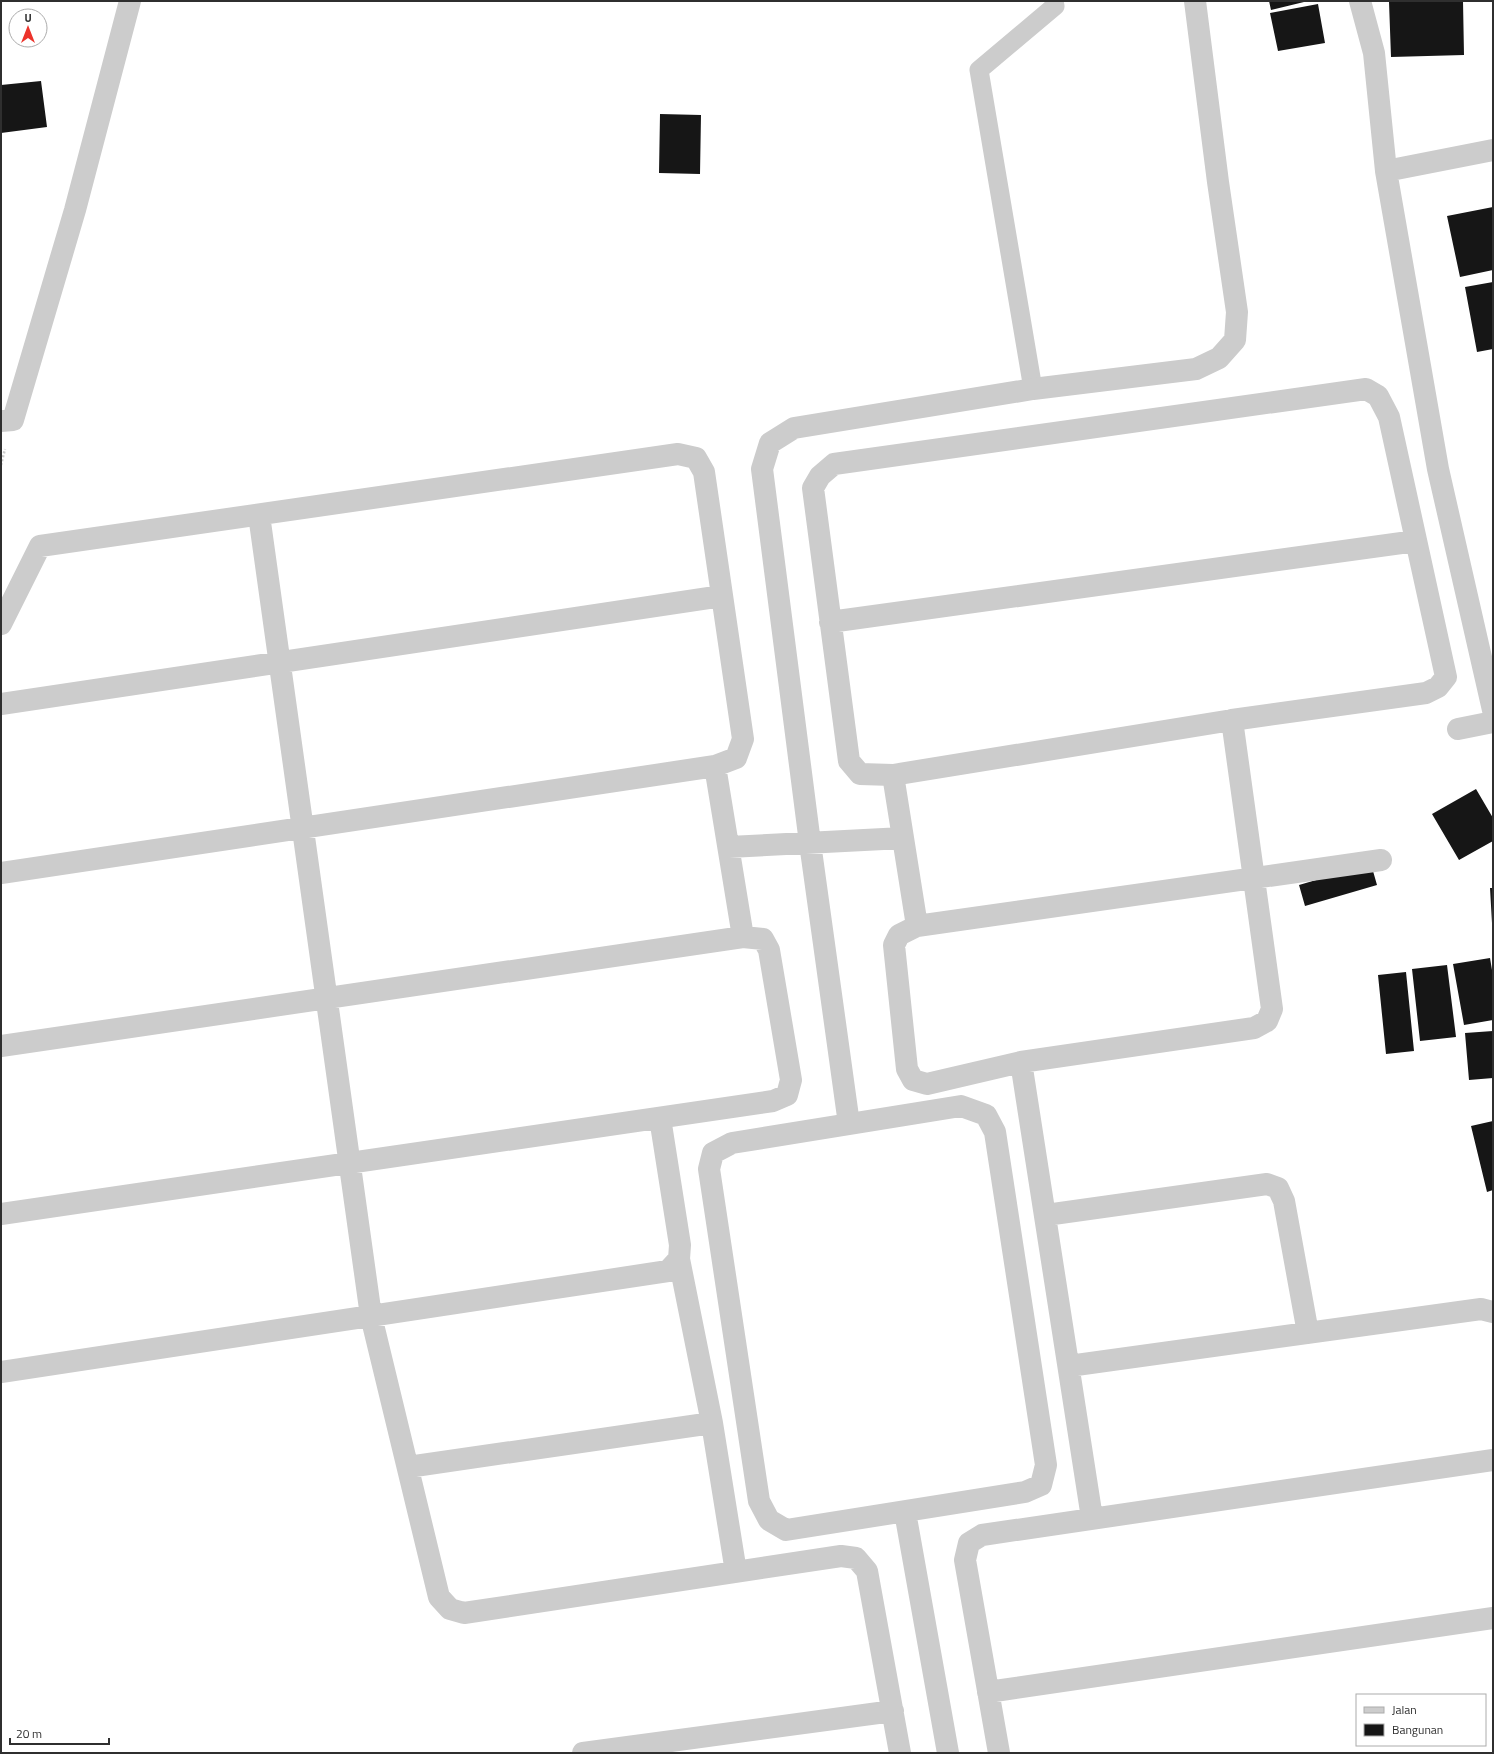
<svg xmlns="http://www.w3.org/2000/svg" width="1494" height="1754" font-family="'Titillium Web',sans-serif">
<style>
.building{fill:#161616}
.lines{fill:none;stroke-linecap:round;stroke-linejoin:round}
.path{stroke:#ccc;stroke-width:2.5;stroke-dasharray:2 2;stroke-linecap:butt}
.service{stroke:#ccc;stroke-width:19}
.minor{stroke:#ccc;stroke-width:22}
</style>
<rect width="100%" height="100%" fill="#fff"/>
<path class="building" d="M1269,1h35v1l-33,8z
M1420,1h43l1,54 -73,2 -2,-55z
M1318,4l7,39 -47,8 -8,-38z
M41,81l6,46 -46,6v-48z
M660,114l41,1 -1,59 -41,-1z
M1493,207v63l-33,7 -13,-61z
M1493,282v67l-16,3 -12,-65z
M1476,789l17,29v23l-34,19 -27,-46z
M1371,864l6,21 -72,21 -6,-21z
M1490,888h3v35h-1z
M1490,958l3,18v44l-29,5 -11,-61z
M1447,965l9,72 -36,4 -8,-72z
M1406,972l8,79 -28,3 -8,-79z
M1493,1031v47l-24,2 -4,-47z
M1493,1121v69l-6,2 -16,-66z"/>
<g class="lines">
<path class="path" d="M1,465l4,-16"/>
<path class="service" d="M1033,389l-54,-319 76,-64 -1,-5"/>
<path class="minor" d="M1360,1l14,52 12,118 52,298 55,241
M1386,171l107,-21
M1366,389l12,7 11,21 57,260 -8,10 -12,6 -194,27 40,289 -5,12 -13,7 -233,34 -94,22 -14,-4 -6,-11 -13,-124 5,-10 18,-9 -24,-151 -33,-1 -11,-13 -36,-273 7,-12 14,-12z
M1,421l12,-1 62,-210 55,-209
M259,515l112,801 68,281 11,12 14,4 377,-57 15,2 11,13 33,182
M830,622l586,-81
M1,624l39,-78 638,-92 18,4 8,14 39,267 -7,19 -21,8 28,171 20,2 6,11 22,130 -4,15 -14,6 -772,113
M1,704l721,-108
M1458,729l35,-7
M893,775l339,-55
M729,847l174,-9
M1,873l714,-107
M917,926l464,-66
M1,1046l742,-109
M1021,1062l71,456
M961,1106l25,9 9,17 51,333 -5,20 -16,7 -239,38 -17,-10 -10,-19 -50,-332 4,-16 19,-10z
M849,1124l-39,-281 -48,-374 8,-26 24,-15 239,-39 163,-20 23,-11 16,-18 2,-28 -19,-130 -23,-181
M1046,1215l221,-31 11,4 6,13 24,132
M679,1259l33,164 24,149
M1069,1366l412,-57 12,3
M1,1372l667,-101 11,-12 1,-14 -20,-127
M408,1467l304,-44
M905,1512l43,241
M988,1692l505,-74
M583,1753l310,-42
M999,1753l-34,-193 4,-17 13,-8 511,-75"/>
</g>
<rect width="1494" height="1754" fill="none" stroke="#2f2f2f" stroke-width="4"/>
<rect x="1356" y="1694" width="130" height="52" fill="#ffffff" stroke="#acacac"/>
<rect x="1364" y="1707" width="20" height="6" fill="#cccccc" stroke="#acacac"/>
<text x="1392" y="1714" font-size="12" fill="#2f2f2f">Jalan</text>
<rect x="1364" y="1724" width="20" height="12" fill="#161616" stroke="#acacac"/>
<text x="1392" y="1734" font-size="12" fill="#2f2f2f">Bangunan</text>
<g transform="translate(28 28)"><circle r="19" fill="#ffffff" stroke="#acacac"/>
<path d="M0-3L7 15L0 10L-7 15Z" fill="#ec332b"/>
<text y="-6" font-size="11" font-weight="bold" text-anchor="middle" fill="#2f2f2f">U</text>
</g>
<path d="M10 1738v6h99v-6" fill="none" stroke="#2f2f2f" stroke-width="2"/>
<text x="16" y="1738" font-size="12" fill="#2f2f2f" stroke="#ffffff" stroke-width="3" paint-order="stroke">20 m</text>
</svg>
